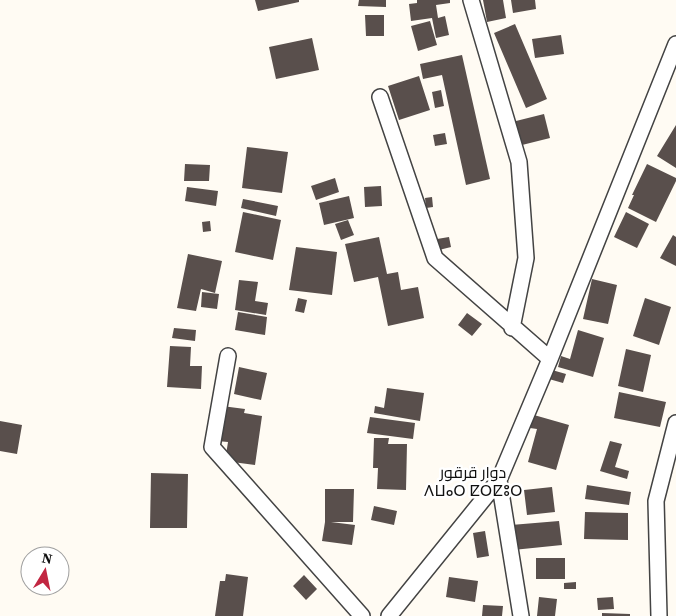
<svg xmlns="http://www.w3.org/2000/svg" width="676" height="616" font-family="'Source Serif 4',Cairo,'Noto Sans Tifinagh',serif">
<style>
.building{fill:#594f4c}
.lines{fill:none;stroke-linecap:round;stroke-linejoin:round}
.street-casing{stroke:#434343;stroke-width:18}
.street{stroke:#fff;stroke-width:15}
.labels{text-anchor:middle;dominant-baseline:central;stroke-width:5;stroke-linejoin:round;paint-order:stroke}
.quarter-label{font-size:16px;fill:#101010;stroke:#fff}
</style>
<rect width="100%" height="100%" fill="#fffbf3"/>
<path class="building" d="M255,0h44v2l-41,9z
M359,0h27v7l-28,-1z
M417,0h33v3l-14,2 2,13 7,-2 4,19 -13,3 -4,-20 -21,3 -2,-17 8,-1z
M483,0h20l3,18 -19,4z
M511,0h24l1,9 -23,4z
M365,15h19v21h-18z
M430,21l7,24 -19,6 -7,-25z
M515,24l32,75 -21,9 -32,-75z
M561,35l3,19 -29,4 -3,-19z
M312,38l7,32 -43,9 -7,-32z
M462,55l28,124 -24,6 -24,-110 -19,4 -3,-15z
M419,76l11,34 -31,10 -11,-34z
M441,90l3,16 -9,2 -3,-16z
M544,114l6,24 -36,9 -6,-24z
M676,125v43l-19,-12z
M445,133l2,11 -12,2 -2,-11z
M247,147l41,5 -6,41 -40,-5z
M185,164l25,1 -1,16h-25z
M647,164l29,14v3l-20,41 -28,-14 6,-13h-2z
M335,178l4,14 -23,8 -5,-14z
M381,186l1,20 -17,1 -1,-20z
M187,187l31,4 -2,15 -31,-5z
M349,196l5,22 -30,7 -5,-22z
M432,197l1,10 -7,1 -1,-10z
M243,199l35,7 -2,10 -35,-8z
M243,212l38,8 -8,40 -38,-8z
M626,212l23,12 -12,24 -23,-11z
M348,220l6,15 -13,5 -6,-16z
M210,221l1,10 -8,1 -1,-10z
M673,235l3,2v29l-16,-8z
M379,237l8,37 11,-2 3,18 17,-3 6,31 -36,8 -10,-49 -24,5 -9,-38z
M449,237l2,10 -12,3 -2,-11z
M296,247l41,5 -5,43 -43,-5z
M188,254l34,7 -7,32 -14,-4 -5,22 -19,-3z
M592,279l25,6 -9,39 -25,-5z
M239,280l19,2 -3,19 13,2 -2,12 -31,-5z
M202,292l17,2 -2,15 -16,-2z
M298,298l9,2 -3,13 -9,-2z
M645,298l26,9 -12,38 -26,-9z
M238,312l29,5 -2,18 -30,-5z
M467,313l15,11 -10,12 -14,-11z
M174,328l22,2 -1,11 -23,-3z
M578,330l26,8 -11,39 -35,-10 3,-11 9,3z
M170,346l21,1 -1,19h12l-1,23 -34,-2z
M626,349l25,6 -8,37 -25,-6z
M239,367l28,6 -6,27 -27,-6z
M545,368l21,6 -3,9 -21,-6z
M387,388l37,5 -4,28 -46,-8 1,-7 9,2z
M619,392l47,10 -6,25 -46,-9z
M222,406l23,3 -1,4 18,3 -7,49 -30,-4 3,-19 -11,-1z
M534,415l35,10 -13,45 -28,-8 9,-33 -7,-1z
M370,417l45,6 -2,16 -46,-6z
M0,421l22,4 -5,29 -17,-3z
M374,438h15l-1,6h19l-1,46 -29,-1 1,-21h-5z
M610,441l12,3 -7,23 14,4 -2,8 -27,-8z
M151,473l37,1 -1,54h-37z
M587,485l44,7 -2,13 -44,-6z
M552,487l3,25 -28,3 -3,-25z
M325,489h29l-1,33h-22l24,3 -3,20 -30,-4 3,-19z
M374,506l23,5 -3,14 -23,-5z
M585,512l43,1v27l-44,-1z
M559,521l3,24 -49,5 -2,-25z
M485,531l4,25 -12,2 -4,-25z
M536,558h29v21h-29z
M226,574l22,3 -5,39h-28l5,-35h5z
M304,575l13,14 -11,11 -13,-14z
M449,577l29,4 -3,21 -29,-5z
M576,582v7h-12v-6z
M539,597l18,2 -2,17h-18z
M613,597l1,12 -16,1 -1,-12z
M483,605l20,1 -1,10h-20z
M602,613l28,1v2h-28z"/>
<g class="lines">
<defs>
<path id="street" d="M471,0l48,162 7,96 -14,70
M380,97l55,161 115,101
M228,356l-16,91 150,169
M499,480l22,136
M389,616l110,-136 51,-121 126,-315
M659,616l-3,-115 20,-78"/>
</defs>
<use href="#street" class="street-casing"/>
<use href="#street" class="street"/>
</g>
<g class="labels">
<g class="quarter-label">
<text x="473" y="472">دوار قرقور<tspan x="473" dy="18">ⴷⵡⴰⵔ ⵇⵔⵇⵓⵔ</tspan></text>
</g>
</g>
<g transform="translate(45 571) rotate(10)"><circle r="24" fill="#ffffff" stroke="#9f9f9f"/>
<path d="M0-4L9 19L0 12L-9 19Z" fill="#c22641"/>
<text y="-8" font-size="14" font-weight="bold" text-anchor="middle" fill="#101010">N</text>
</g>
</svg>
